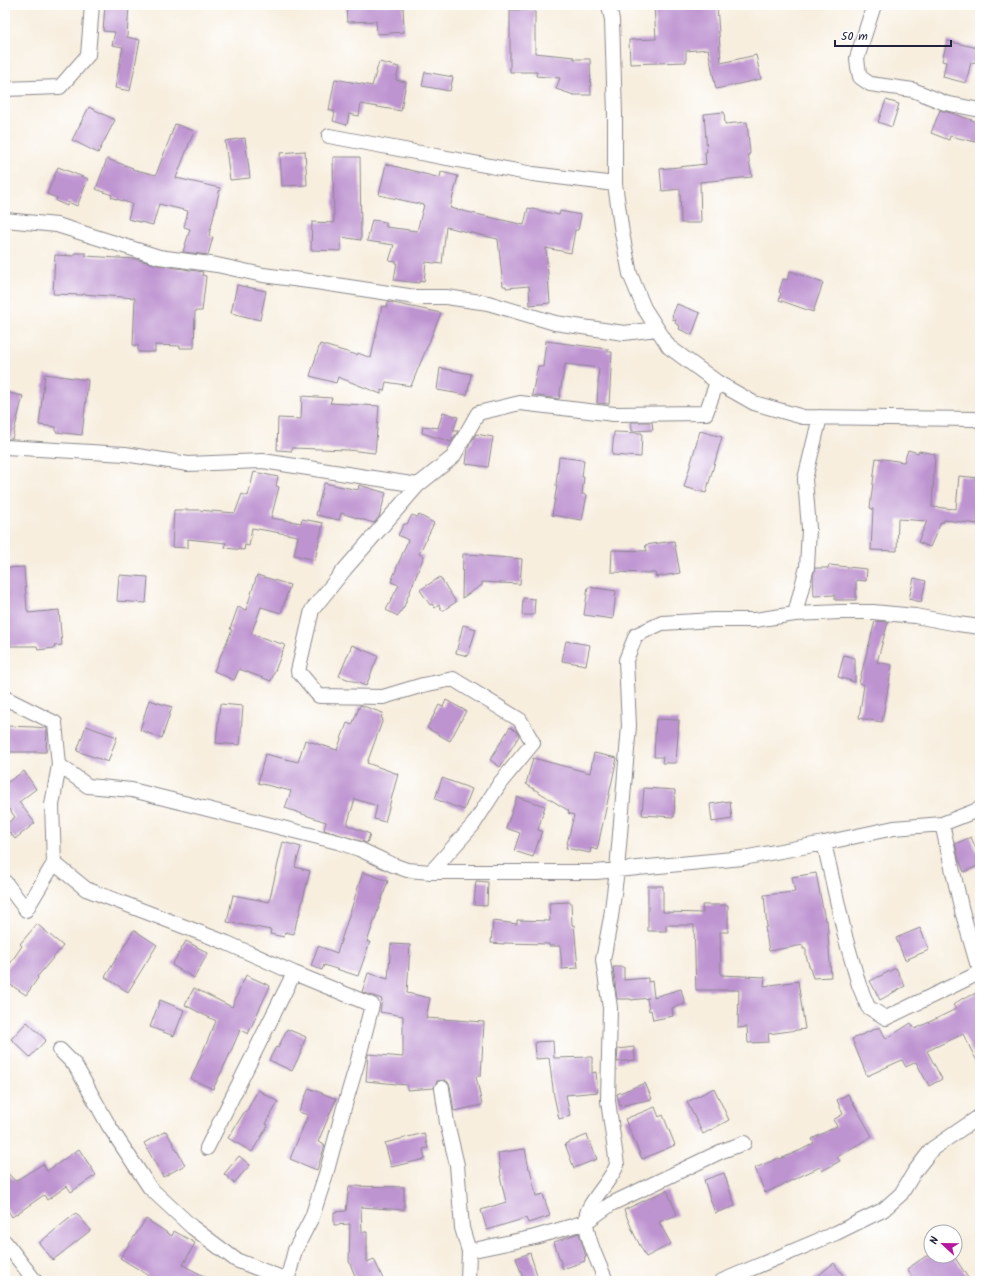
<svg xmlns="http://www.w3.org/2000/svg" width="985" height="1286" font-family="Kalam,sans-serif">
<style>
.building{fill:#bd93d0}
.lines{fill:none;stroke-linecap:round;stroke-linejoin:round}
.street-casing{stroke:#8c888c;stroke-width:16}
.street{stroke:#fff;stroke-width:14}
</style>
<rect width="100%" height="100%" fill="#fff"/>
<filter id="ink" filterUnits="userSpaceOnUse"><feTurbulence type="fractalNoise" baseFrequency=".025" numOctaves="2"/><feDisplacementMap in="SourceGraphic" scale="8" xChannelSelector="R" yChannelSelector="G"/><feConvolveMatrix kernelMatrix="1 2 1 2 8 2 1 2 1" color-interpolation-filters="sRGB"/></filter>
<filter id="wash" filterUnits="userSpaceOnUse"><feTurbulence type="fractalNoise" baseFrequency=".012" numOctaves="4" result="noise"/><feDisplacementMap in="SourceGraphic" scale="16" xChannelSelector="R" yChannelSelector="G"/><feGaussianBlur stdDeviation="0.9" result="paint"/><feColorMatrix in="noise" values="0 0 0 0 0 0 0 0 0 0 0 0 0 0 0 0 0 1.4 0 .05"/><feComposite in="paint" operator="in"/></filter>
<g filter="url(#wash)">
<rect width="100%" height="100%" fill="#f7eede"/>
<g id="blocks">
<path class="building" d="M105,5h24l-2,32 13,3 -10,51 -15,-3 8,-41 -11,-2 3,-13 -12,-1z
M346,5h57l1,27 -27,2 -1,-13 -29,1z
M654,5h63l4,58 35,-8 5,24 -45,10 -8,-40 -22,2v11l-56,2 -1,-24 27,-1z
M510,10h25v43l39,4v2h16l1,36h-17l-18,-6 4,-11 -24,-2 1,-4h-27z
M947,41l31,7 -3,15 -4,-1 -5,21 -23,-6 3,-15 -4,-1z
M379,62l20,5 -3,13 10,2 -5,29 -40,-7 -2,12 -10,-2 -2,11 -14,-4 2,-9 -6,-2 6,-31 37,7z
M425,72l28,5 -3,14 -28,-5z
M886,100l13,4 -7,23 -14,-5z
M89,107l26,13 -17,33 -26,-13z
M940,110l15,4 25,9v20l-30,-7 -1,4 -18,-7z
M724,112l1,12 22,-2 3,32h-2l4,23 -52,5 1,41h-20l-1,-34 -18,2 -2,-22 46,-5 -1,-12h2l-3,-38z
M175,124l19,7 -18,47 44,10 -11,48 4,1 -5,18 -25,-3 7,-23 -6,-2 4,-16 -29,-7 -6,21 -25,-6 4,-15 -21,-7 1,-2 -16,-6 11,-30 26,9 -1,1 24,6z
M245,138l5,40 -20,2 -5,-39z
M305,151l2,34 -25,1 -2,-33z
M333,157h27l1,83 -20,-3v14l-30,-1 1,-28 22,1z
M386,164l54,14 1,-6 17,4 -8,32 74,17 4,-17 31,7 1,-4 21,4 -3,15h-3l-4,23 -25,-5 4,55 -20,2 -1,-19 -23,2v-2h-3l-5,-47 -52,-12 -4,37 -16,-2 -2,20 -5,-1v2l-25,-3 3,-18 -8,-1 5,-16 -27,-4 5,-21 14,2v5l31,4 7,-26 -45,-10z
M58,167l30,12 -11,27 -9,-4 -1,4 -11,-5 1,-3 -10,-4z
M74,253h12v3l49,3 23,6 45,7 -1,3 4,1 -4,35h-7l-1,37h-14v-2l-25,-1v7h-17v-7h-5l2,-47 -52,-4v1l-30,-1 2,-39 19,1z
M790,271l33,12 -10,29 -34,-12 2,-7 -2,-1 4,-13 4,1z
M237,285l29,6 -6,29 -29,-7z
M388,302l53,11 -30,73 -25,-4 -2,9 -3,-1v4l-43,-17 -2,6 -26,-7 10,-32 37,11 1,-2 13,5 11,-52 5,1z
M677,304l23,9 -8,22 -13,-6 1,-3 -5,-3 1,-3 -4,-1 1,-2 -1,-1z
M546,341l62,8v3h4l-3,52 -12,-1 2,-35 -34,-4 -6,35 -27,-4 6,-29 5,1z
M440,368l31,6 -4,21 -30,-5z
M45,374l43,6 -6,55 -26,-3v-5l-17,-2z
M5,392l18,4 -11,43h-7z
M302,396l30,2 -2,5 49,3 -4,47 -27,-3 -56,-2v3l-15,-1 1,-32 23,1z
M443,412l15,5 -5,14h5l-7,11 -29,-9 1,-7 15,2z
M631,422h21l1,8 -21,1z
M700,431l22,6 -16,56 -22,-6z
M614,432l28,1 -1,24 -29,-2z
M476,434l17,3 -5,30 -22,-3 2,-16z
M908,450l10,3 1,-2 16,3 -3,53 24,2 3,-33 21,2v46l-36,-4v2h-3l-11,25 -12,-5 9,-21 -29,-2 -1,32 -26,-1 2,-41 -3,-1 6,-50 28,4z
M559,457l25,3 -2,17h2l-2,17 5,1 -5,25 -30,-5 5,-29h-1z
M254,472l24,5 -2,9 3,1 -8,31 30,5 1,-4 21,4 -8,37 -21,-5 4,-19 -46,-8 -3,18 -4,-1 -1,5 -19,-2 1,-5 -38,-4v9l-16,-1 2,-37h25l36,3 7,-19 6,2z
M324,483l34,7 1,-5 27,8 -7,24 -5,6 -33,-10 -2,7 -23,-5z
M412,515l5,2 2,-2 15,8 -15,31 5,2 -21,53h-1l-4,7 -12,-6 13,-25 -8,-3 17,-42 -10,-5 6,-11h3z
M674,541l6,32 -24,4 -1,-4 -44,-1 1,-22 35,1 -2,-6z
M463,554l21,1v1l38,3 -2,25 -38,-2v3l-20,13z
M829,565l38,4 -1,12 -10,-1v20h-21v-5l-21,1 -1,-20 2,-8h13z
M24,567l3,43h1v3l31,-3 3,35 -8,1 1,2 -17,2 -1,-4h-32v-78z
M119,575l29,2 -2,26 -29,-2z
M257,575l33,10 -9,28 -20,-6 -10,27 34,11 -14,36 -32,-12 -5,11 -20,-9 18,-41 -2,-1 8,-22 8,3z
M440,577l16,25 -14,9 -3,-6 -4,3 -3,-4 -2,1 -10,-15z
M914,578l12,3 -5,21 -12,-3z
M588,587l28,4 -3,28 -29,-4z
M523,598l12,1 -1,16h-12z
M875,621l13,1 -11,40 15,3 -10,57 -23,-4 5,-33 -5,-2z
M463,625l13,4 -8,27 -12,-3z
M566,641l24,4 -4,20 -24,-4z
M352,645l26,11 -12,30 -27,-10z
M844,655l11,3v24l-17,-5z
M149,700l23,7 -10,31 -22,-8z
M446,700l20,11 -16,30 -23,-13 12,-23 4,2z
M220,704l23,2 -3,39 -24,-2z
M360,705l23,8 -2,5 2,1 -16,44 31,11 -13,48 -11,-3 3,-13 -22,-7 -8,26 23,9 -3,9 -43,-13 2,-8 -41,-14 6,-17 -33,-8 7,-29 33,8 7,-22 32,10 10,-27 5,2z
M656,719l23,1 -3,43h-14l1,-6h-9z
M7,726l27,1 13,1 -1,24h-40z
M86,726l31,11 -9,25 -31,-11z
M510,727l7,5 2,4 -19,31 -10,-7z
M594,753l23,5 -20,92 -6,-2 -1,5 -24,-5 8,-33 -6,-2 1,-2 -43,-27 7,-26 57,15z
M24,771l12,18 -17,13 16,21 -20,16 -10,-12v-2l10,-8 -6,-8 -4,3v-28z
M442,778l30,11 -8,21 -29,-11z
M644,788l31,2 -1,27 -32,-2z
M517,797l28,9 -7,24 4,1 -9,26 -19,-6 6,-18 -14,-5z
M730,801l2,18 -20,3 -2,-18z
M971,837l9,22v6l-16,7 -5,-12 -4,-16z
M283,842l18,5 -6,20 15,4 -12,48h-1l-3,15 -9,-2 -1,5 -14,-3 1,-4 -44,-8 6,-27 36,7z
M363,872l25,9 -21,61h3l-12,34 -34,-11 -2,5 -11,-4 7,-20 19,7z
M816,873l9,47h2l4,57 -18,1 -7,-22v-7h-3v-4l-34,6 -4,-24h2l-3,-32 31,-3 -3,-15z
M476,881l12,1 -1,24 -13,-1z
M648,886h15v26l40,1 -1,-8h26v27h-8l1,43 44,2 -1,9 34,-5 7,48 -37,5 1,8 -21,1 -1,-16 -9,1 1,-38h-43l-2,-65h-28v6h-18z
M571,902l1,23h2l4,43 -16,1 -2,-23h-11v-2l-45,-1v1l-13,-1 2,-22 24,3v-4l33,1 -1,-18z
M37,924l26,22 -26,31 1,1 -12,17 -21,-14v-10l17,-25 -2,-2z
M920,928l9,22 -24,10 -9,-22z
M134,930l23,15 -29,47 -23,-15z
M186,941l22,12 -14,25 -22,-13z
M391,944l19,1 -3,48 23,5 -4,20 58,4 -3,54h-5l6,29 -28,6 -4,-25 -2,-4 -3,-2 -8,1 -3,7 -27,2v-5l-41,-4 2,-27 35,3v-41l-23,-4 2,-13 -20,-7 6,-19 20,6z
M613,967h11v13l24,-2v4l4,-1 2,16 27,-8 4,15 -13,4 1,8 -20,4 -2,-10 -2,1 -2,-12 2,-1 -18,2v-1h-14z
M896,968l9,18 -25,14 -10,-19z
M246,975l24,11 -22,48 -8,-4 -12,28 -15,31 -22,-10 25,-58 -31,-16 9,-17 38,19z
M980,991v76l-17,-33 -36,17 15,28 -13,7 -13,-24 -10,5 -4,-7 -35,16 -15,-37 28,-12 6,12 25,-16 4,6 41,-20 -3,-4 10,-7 1,1z
M160,1000l24,10 -10,26 -24,-9z
M27,1022l19,18 -16,17 -19,-18z
M287,1029l19,8 -4,10 1,1 -11,23 -23,-11 7,-13 2,1z
M553,1041l1,17 38,-1v16l4,-1 2,20 -32,3 4,21 -11,3 -5,-23 -5,-38 -13,1 -1,-17z
M634,1047l1,13 -18,2 1,-13z
M645,1083l7,16 -32,7 -3,-12z
M309,1088l27,11 -18,43 7,3 -8,25 -27,-11 18,-44 -9,-3z
M714,1088l15,32 -26,14 -16,-32z
M258,1090l20,12 -12,22 2,1 -16,27 -24,-14 17,-27 1,1z
M848,1094l24,42 -35,21 3,4 -18,10 -2,-4 -55,26 -10,-25 24,-10 1,1 21,-9 13,-7 -2,-4 25,-13 -4,-6 10,-6 -6,-14z
M655,1107l4,10 4,-2 12,30 -33,14 -17,-40z
M166,1131l19,34 -22,12 -19,-34z
M424,1133l4,15 -5,1 2,10 -34,8 -6,-24z
M587,1135l10,24 -23,9 -9,-24z
M79,1149l17,26 -25,17 -4,-6 -20,14 -3,-5 -32,22 -7,-11v-36l10,11 28,-17 4,7z
M525,1149l4,20h1l6,27 7,-2 7,22 -22,7 -2,-5 -39,12 -6,-20 25,-8 -6,-26h1l-3,-23z
M239,1156l11,9 -16,18 -10,-9z
M724,1173l11,33 -20,7 -11,-33z
M349,1186l55,1v23l-43,-3 1,25h5v30l7,-3 10,22h-27l-8,-20 1,-37 -16,1v-13l12,-1z
M667,1190l10,25 -18,7 12,22 -25,13 -12,-23 -10,-24z
M76,1213l15,17 -38,30 -14,-17z
M146,1219l26,17 2,-5 21,12 -12,22 30,16h-68l3,-6 -28,-17z
M579,1233l7,24h-2l1,4 -22,8 -9,-27z
M530,1253l9,28h-15l-8,-23z
M926,1256h28l16,25h-55l-8,-12z
M834,1263l13,18h-36z"/>
</g>
</g>
<g filter="url(#ink)">
<use href="#blocks" fill-opacity="0" stroke="#8c888c" stroke-width="1"/>
<g class="lines">
<defs>
<path id="street" d="M609,5l3,15 3,94v70l7,49 8,41 14,34 25,39 48,35 37,21 49,14 172,2 5,2
M874,5l-17,53 1,9 2,10 10,7 43,6 32,13 35,7
M5,89l55,-2 28,-32 4,-50
M329,136l204,38 82,10
M5,220l52,5 102,32 58,8 46,10 53,7 99,15h31l42,6 67,20 69,10 33,-4
M5,447l120,7 63,10 75,-3 155,24 35,-28 25,-44 42,-10 94,11 92,-1 11,-31
M418,485l-73,84 -33,41 -14,61 21,25 64,1 40,-12 30,-6 67,41 13,23 -33,40 -27,42 -42,47
M795,614l12,-47 2,-38 -4,-50 15,-62
M5,698l50,25 4,42 29,21 44,4 206,52 21,7 34,16 14,5 24,2h165l147,-14 81,-15 70,-15 48,-4 38,-15
M59,765l-7,40 2,58 32,26 141,54 67,30 78,32 -15,59 -14,47 -17,63 -14,43 -17,33 -8,31
M942,824l20,87 15,52 3,2
M824,843l22,97 13,45 9,22 18,11 87,-42 7,-5
M5,882l21,28 28,-47
M60,1050l15,15 34,61 41,62 42,39 44,33 51,20
M442,1088l5,35 10,42 5,63 7,23 -1,30
M207,1148l87,-175
M5,1242l30,39
M469,1251l66,-14 51,-15 25,-18 111,-53 22,-8
M606,1281c-7,-18 -27,-54 -17,-73 8,-15 21,-27 28,-43l-9,-64 2,-93 -7,-48 8,-43 6,-47 12,-144 -3,-66 10,-25 26,-12 52,-3h41l40,-6 45,-2h33l42,4 43,8 22,3
M722,1281l114,-48 47,-23 18,-16 14,-23 17,-22 48,-33"/>
</defs>
<use href="#street" class="street-casing"/>
<use href="#street" class="street"/>
</g>
</g>
<rect width="985" height="1286" fill="none" stroke="#fff" stroke-width="20"/>
<g transform="translate(943 1244) rotate(292)"><circle r="19" fill="#ffffff" stroke="#a7a7b1"/>
<path d="M0-3L7 15L0 10L-7 15Z" fill="#b5179e"/>
<text y="-6" font-size="11" font-weight="bold" text-anchor="middle" fill="#22223b">N</text>
</g>
<path d="M835 40v6h116v-6" fill="none" stroke="#22223b" stroke-width="2"/>
<text x="841" y="40" font-size="12" fill="#22223b" stroke="#ffffff" stroke-width="3" paint-order="stroke">50 m</text>
</svg>
